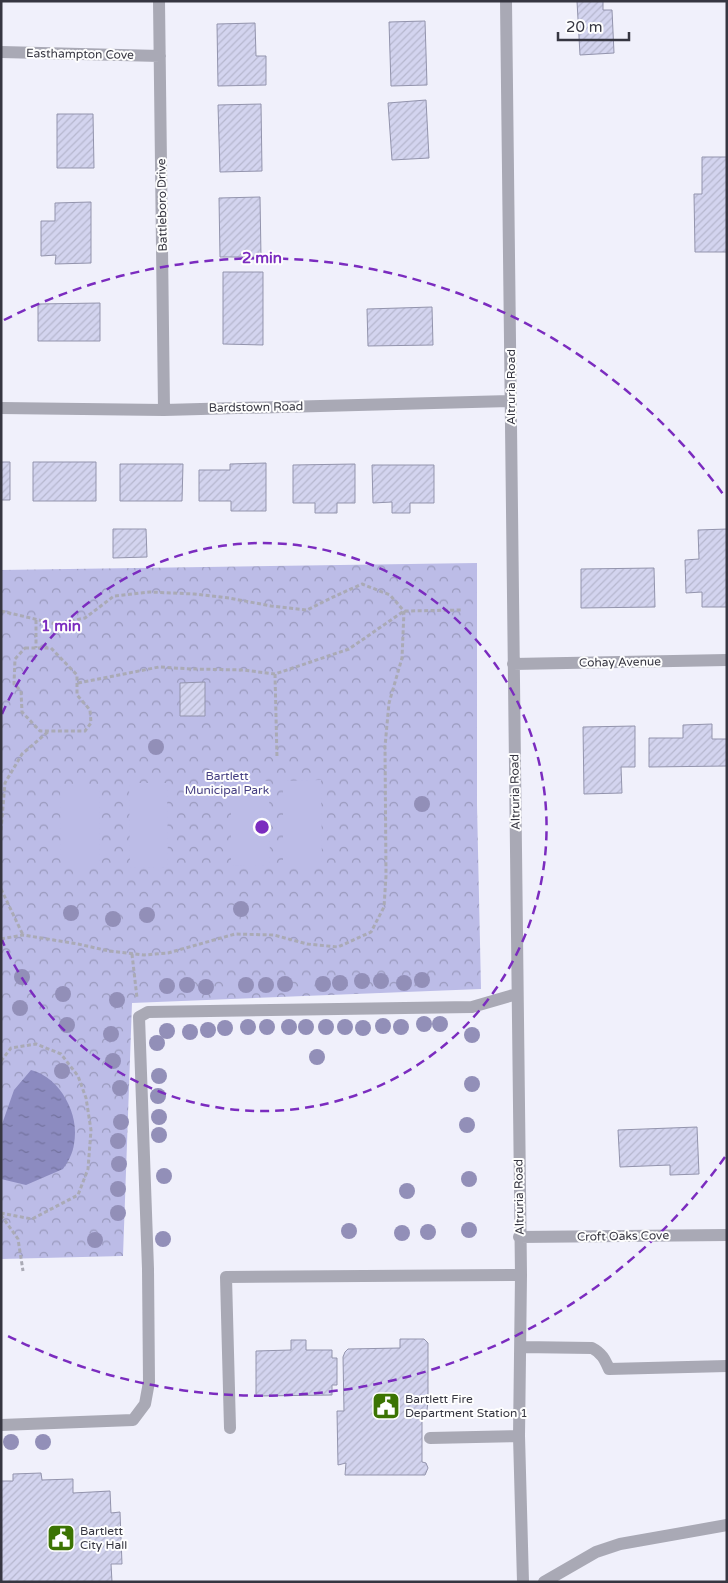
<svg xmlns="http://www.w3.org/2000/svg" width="728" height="1583" font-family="'Varela Round',sans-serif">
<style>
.park{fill:url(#park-crowns)}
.garden{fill:#bcbce7}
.water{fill:url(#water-ripples)}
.building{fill:url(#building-hatch);stroke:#9394ad}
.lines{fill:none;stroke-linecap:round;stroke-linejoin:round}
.path{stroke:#aaaab5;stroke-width:3;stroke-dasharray:4 2.5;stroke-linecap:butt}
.minor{stroke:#a9a9b5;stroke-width:12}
.tree{fill:#928fb8}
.ring{fill:none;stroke:#7b2cbf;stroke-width:2.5;stroke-dasharray:9 6}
.labels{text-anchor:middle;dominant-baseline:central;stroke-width:4;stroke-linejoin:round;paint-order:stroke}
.street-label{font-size:12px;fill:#363641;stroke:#fefefe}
.park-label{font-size:12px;fill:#453f82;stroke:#fefefe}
.poi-label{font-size:12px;fill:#363641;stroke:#fefefe;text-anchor:start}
.centre{fill:#7b2cbf;stroke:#fefefe;stroke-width:2.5}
.ring-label{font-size:15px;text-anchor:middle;font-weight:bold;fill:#7b2cbf;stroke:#fefefe;stroke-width:4;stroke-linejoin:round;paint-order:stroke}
</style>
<defs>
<pattern id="park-crowns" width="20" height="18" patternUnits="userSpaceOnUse" patternTransform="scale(1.25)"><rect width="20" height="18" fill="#bcbce7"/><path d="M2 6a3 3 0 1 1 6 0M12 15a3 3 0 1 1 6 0" fill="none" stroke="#9a9abd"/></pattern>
<pattern id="water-ripples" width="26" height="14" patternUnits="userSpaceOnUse" patternTransform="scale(1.25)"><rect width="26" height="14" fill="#8c8bc0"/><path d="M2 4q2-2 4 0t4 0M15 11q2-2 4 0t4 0" fill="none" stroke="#73729e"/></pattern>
<pattern id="building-hatch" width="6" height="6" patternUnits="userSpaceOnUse" patternTransform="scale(1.25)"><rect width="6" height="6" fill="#d3d4ef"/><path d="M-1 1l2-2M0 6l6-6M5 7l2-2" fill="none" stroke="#b6b7ce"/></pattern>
</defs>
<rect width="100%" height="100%" fill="#f0f0fb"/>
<path class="park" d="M477,563v242l4,184 -349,14 -9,253 -122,3v-689z"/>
<path class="garden" d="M321,780l1,84h-39v-83z
M269,781l1,84 -39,1v-84z
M129,783h38l1,84 -38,1z
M60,784h39l1,84h-39z"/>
<path class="water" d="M31,1070c30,8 49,45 43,74 -1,9 -6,18 -11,25l-37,16 -25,-6v-52l13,-37z"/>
<path class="building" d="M577,1h26v9h9l2,43 -34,2z
M425,21l2,64 -36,1 -2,-64z
M255,23l1,33h10v29l-48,1 -1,-62z
M426,100l3,58 -37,2 -4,-57z
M261,104l1,67 -42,1 -2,-67z
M57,114h36l1,54h-37z
M702,157h25v95h-32l-1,-58h8z
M260,197l1,60h-41l-1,-59z
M91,202v61l-36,1 1,-9 -15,1v-35h14v-18z
M223,272h40v73l-40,-1z
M100,303v38h-62v-37z
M432,307l1,38 -65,1 -1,-37z
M1,462h9v38h-9z
M33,462h63v39h-63z
M266,463v48h-35v-10h-32v-31h31v-6z
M120,464h63l-1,37h-62z
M355,464v39h-18v10h-22v-10h-22v-38z
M372,465h62v38h-24v10h-18v-11l-19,1z
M113,529h33l1,28 -34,1z
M727,529v78h-25v-15l-16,1 -1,-33 14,-1 -1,-29z
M654,568l1,39 -74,1v-39z
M205,682v34h-25v-33z
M712,724v15h15v27l-78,1v-29h34v-13z
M635,726v41h-14l1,26 -38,1 -1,-67z
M697,1127l2,47 -29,1v-10l-50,2 -2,-37z
M400,1339h24l4,4v58l-1,9 -5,2v50l4,1 2,5 -3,7h-80l1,-12 -8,2 -1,-54h7l-1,-54 2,-5 3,-3 52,-1z
M291,1340h15v10h26v8h5v27h-5v10l-76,1v-45l35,-1z
M41,1473l1,7 31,-1v14l37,-2 1,22 9,-1 2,52h-11l1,18h-111v-101h12v-7z"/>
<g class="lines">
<path class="path" d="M1,611l55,13 29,-6 29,-22 36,-4 44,2 35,4 42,8 36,4 24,-12 31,-14 28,11 14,16 -2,47 -13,45 -4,43 1,130 -2,31 -13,25 -33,15 -31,-3 -33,-9 -39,-1 -67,19 -24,2 -35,-4 -31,-7 -55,-9 -22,4
M36,620v28
M25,648h26l26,27v20l13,15 1,13 -6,8h-45l-18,-19 -1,-21 -7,-7 1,-25z
M275,674l2,84
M78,683l81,-16 32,2 52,1 32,4 74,-25 55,-38 59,-1
M1,830l4,-47 17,-29 27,-23
M1,889l22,46
M132,954l5,44
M1,1061l10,-13 25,-4 25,10 17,22 8,22 5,32 -3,39 -10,26 -46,24 -31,-6
M1,1215l17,24 5,32"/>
<path class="minor" d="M159,1l5,409
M506,1l15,1274 -2,161 4,146
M1,52l159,4
M1,408l163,2 346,-9
M513,664l214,-4
M519,1237l208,-2
M521,1347l71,1c10,5 13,12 17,21l118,-3
M1,1425l132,-5 12,-16 4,-22 -1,-113 -9,-252 9,-5 324,-5 45,-13
M230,1428l-4,-151 295,-2
M430,1438l89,-2
M544,1582l52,-30 24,-8 107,-19"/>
</g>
<g class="tree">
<circle cx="156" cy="747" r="8"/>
<circle cx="422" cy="804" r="8"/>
<circle cx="241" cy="909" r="8"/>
<circle cx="71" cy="913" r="8"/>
<circle cx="147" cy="915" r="8"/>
<circle cx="113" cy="919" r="8"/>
<circle cx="22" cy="977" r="8"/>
<circle cx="422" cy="980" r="8"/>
<circle cx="362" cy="981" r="8"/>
<circle cx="381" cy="981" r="8"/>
<circle cx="340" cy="983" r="8"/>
<circle cx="404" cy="983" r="8"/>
<circle cx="285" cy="984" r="8"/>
<circle cx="323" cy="984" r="8"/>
<circle cx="187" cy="985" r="8"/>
<circle cx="246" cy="985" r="8"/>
<circle cx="266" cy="985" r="8"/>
<circle cx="167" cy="986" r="8"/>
<circle cx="206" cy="987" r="8"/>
<circle cx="63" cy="994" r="8"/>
<circle cx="117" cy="1000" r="8"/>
<circle cx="20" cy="1008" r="8"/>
<circle cx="424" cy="1024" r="8"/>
<circle cx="440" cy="1024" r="8"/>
<circle cx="67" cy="1025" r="8"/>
<circle cx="383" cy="1026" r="8"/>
<circle cx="248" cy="1027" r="8"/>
<circle cx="267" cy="1027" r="8"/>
<circle cx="289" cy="1027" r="8"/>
<circle cx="306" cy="1027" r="8"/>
<circle cx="326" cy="1027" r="8"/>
<circle cx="345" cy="1027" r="8"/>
<circle cx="401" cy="1027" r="8"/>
<circle cx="225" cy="1028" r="8"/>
<circle cx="363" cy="1028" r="8"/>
<circle cx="208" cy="1030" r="8"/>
<circle cx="167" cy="1031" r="8"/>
<circle cx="190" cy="1032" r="8"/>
<circle cx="111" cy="1034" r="8"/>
<circle cx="472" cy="1035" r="8"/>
<circle cx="157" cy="1043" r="8"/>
<circle cx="317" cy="1057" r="8"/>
<circle cx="113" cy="1061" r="8"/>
<circle cx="62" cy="1071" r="8"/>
<circle cx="159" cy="1076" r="8"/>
<circle cx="472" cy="1084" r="8"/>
<circle cx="120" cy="1088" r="8"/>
<circle cx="158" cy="1096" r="8"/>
<circle cx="159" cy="1117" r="8"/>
<circle cx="121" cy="1122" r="8"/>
<circle cx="467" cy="1125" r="8"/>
<circle cx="159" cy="1135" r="8"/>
<circle cx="118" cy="1141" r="8"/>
<circle cx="119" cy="1164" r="8"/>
<circle cx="164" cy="1176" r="8"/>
<circle cx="469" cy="1179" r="8"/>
<circle cx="118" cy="1189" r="8"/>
<circle cx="407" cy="1191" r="8"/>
<circle cx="118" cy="1213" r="8"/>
<circle cx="469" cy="1230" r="8"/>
<circle cx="349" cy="1231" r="8"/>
<circle cx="428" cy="1232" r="8"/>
<circle cx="402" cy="1233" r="8"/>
<circle cx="163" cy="1239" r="8"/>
<circle cx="95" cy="1240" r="8"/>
<circle cx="11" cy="1442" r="8"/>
<circle cx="43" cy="1442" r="8"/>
</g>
<g class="ring">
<path d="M2 714A284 284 0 1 1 2 940"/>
<path d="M725 1157A569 569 0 0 1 4 1334M4 320A569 569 0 0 1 725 497"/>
</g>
<defs>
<symbol id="civic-square" viewBox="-11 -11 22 22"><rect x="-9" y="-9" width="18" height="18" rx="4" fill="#3c7403" stroke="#fefefe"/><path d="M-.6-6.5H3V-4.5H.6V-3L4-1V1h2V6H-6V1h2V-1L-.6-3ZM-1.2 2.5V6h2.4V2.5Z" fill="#fff"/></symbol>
</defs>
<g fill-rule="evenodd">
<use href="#civic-square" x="370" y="1390" width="32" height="32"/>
<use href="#civic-square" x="45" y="1522" width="32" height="32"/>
</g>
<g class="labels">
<g class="street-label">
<text transform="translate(80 54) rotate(1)">Easthampton Cove</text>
<text transform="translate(162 205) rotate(-91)">Battleboro Drive</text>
<text transform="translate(511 387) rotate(-90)">Altruria Road</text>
<text transform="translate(256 407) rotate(-1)">Bardstown Road</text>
<text transform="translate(620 662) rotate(-1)">Cohay Avenue</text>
<text transform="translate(515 792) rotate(-91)">Altruria Road</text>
<text transform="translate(519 1197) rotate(-91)">Altruria Road</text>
<text transform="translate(623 1236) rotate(-1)">Croft Oaks Cove</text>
</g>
<g class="park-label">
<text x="227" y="776">Bartlett<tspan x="227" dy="14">Municipal Park</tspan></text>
</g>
<g class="poi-label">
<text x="405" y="1399">Bartlett Fire<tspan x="405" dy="14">Department Station 1</tspan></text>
<text x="80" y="1531">Bartlett<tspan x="80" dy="14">City Hall</tspan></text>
</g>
</g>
<circle cx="262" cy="827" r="8" class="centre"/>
<g class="ring-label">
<text x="262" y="263">2 min</text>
<text x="61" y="631">1 min</text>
</g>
<rect width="728" height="1583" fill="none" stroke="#363641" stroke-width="5"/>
<path d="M558 32v8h71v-8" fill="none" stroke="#363641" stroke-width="2.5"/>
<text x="566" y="32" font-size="15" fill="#363641" stroke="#fefefe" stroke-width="4" paint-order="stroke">20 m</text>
</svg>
